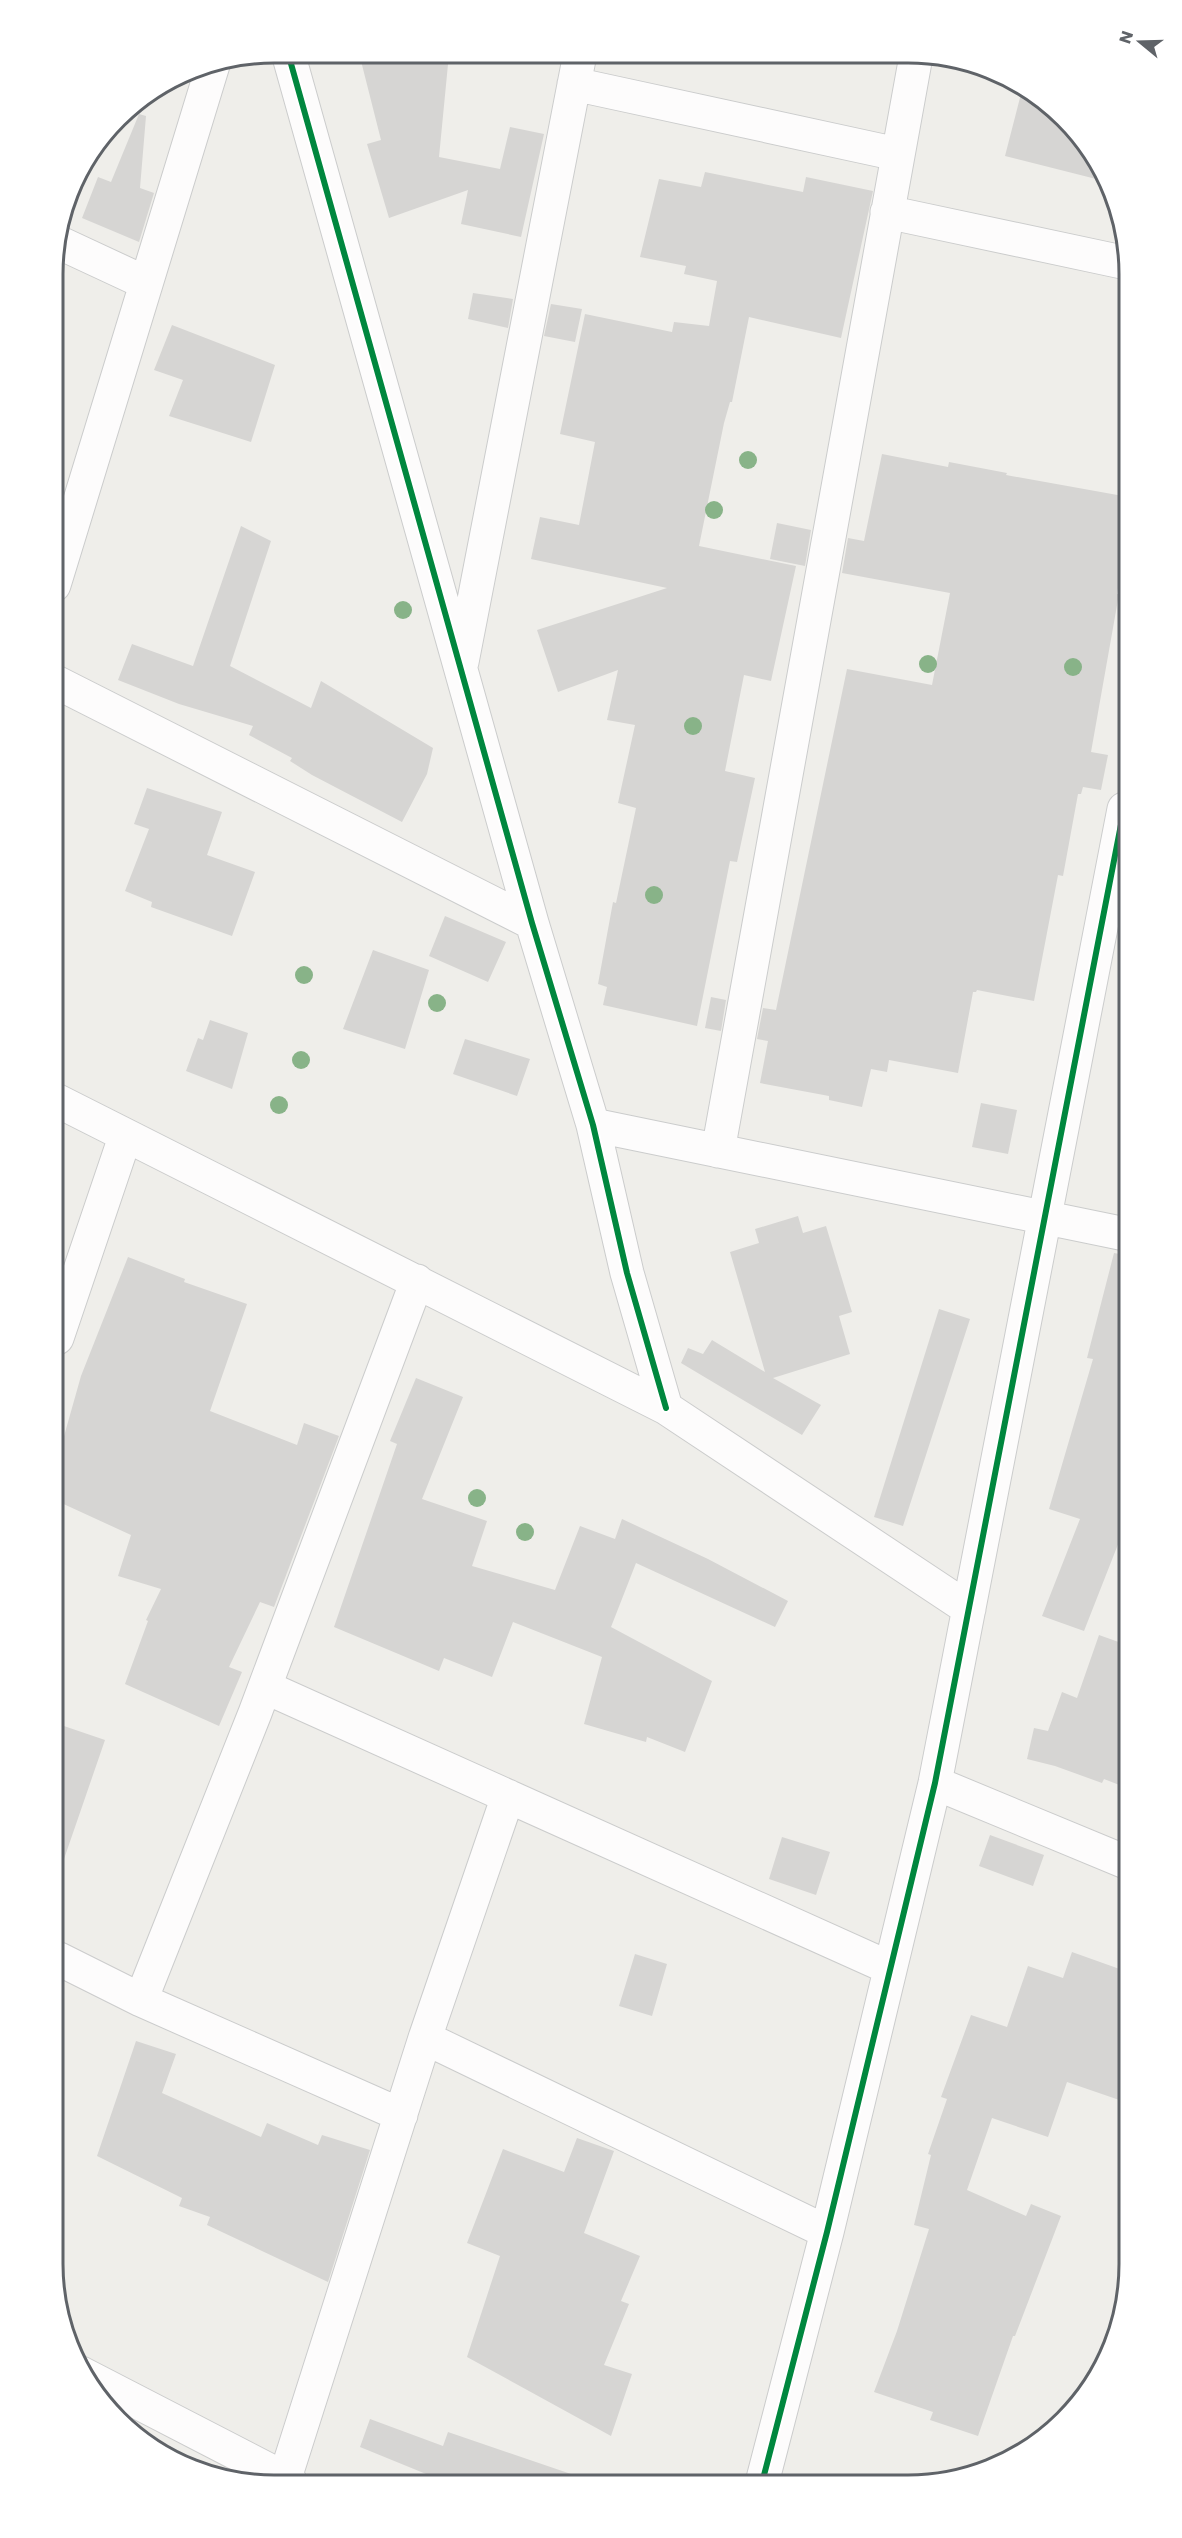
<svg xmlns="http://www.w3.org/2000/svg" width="1182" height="2538" font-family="Poppins,sans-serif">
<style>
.building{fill:#d6d5d3}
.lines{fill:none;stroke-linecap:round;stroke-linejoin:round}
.minor-casing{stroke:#cbcccc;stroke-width:35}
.minor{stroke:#fdfcfc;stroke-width:33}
.cycleway-casing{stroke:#fff;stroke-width:10}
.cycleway{stroke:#00873e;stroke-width:6}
.tree{fill:#88b388}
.rim{fill:none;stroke:#5f6368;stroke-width:3}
</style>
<rect width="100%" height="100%" fill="#efeeea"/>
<path class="building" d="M359,53l90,1 -10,103 61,12 10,-42 34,7 -23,103 -60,-13 7,-34 -79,28 -22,-74 14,-4z
M1023,86l31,22 46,55 8,19 -103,-26z
M139,114l7,2 -6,72 14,5 -15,49 -57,-24 16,-41 13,5z
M705,172l98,20 3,-15 67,14 -32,147 -92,-21 -17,85h-2l-6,21 -25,123 97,20 -25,115 -27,-6 -19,96 30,7 -18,84 -7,-1 -33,165 -94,-21 4,-18 -9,-3 15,-82 3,1 20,-95 -18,-5 17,-78 -28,-5 11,-50 -60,22 -21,-62 130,-42 -136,-29 9,-42 39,8 16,-83 -35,-8 25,-120 87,18 2,-10 35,4 8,-45 -33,-7 2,-8 -46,-9 19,-78 42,8z
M473,293l40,6 -5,29 -40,-9z
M551,304l31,5 -7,33 -31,-6z
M172,325l103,40 -24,77 -82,-26 14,-36 -29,-10z
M882,454l66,13 1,-5 58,11 -1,2 117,21v64l-6,34h2l-28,158 17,3 -7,35 -18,-3 -2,7h-3l-15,82 -5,-1 -24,126 -57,-11 -1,2h-3l-15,81 -69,-13 -2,12 -16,-3 -9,38 -33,-7v-4l-69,-13 8,-42 -11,-2 6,-31 13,2 71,-341 85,16 18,-92 -108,-20 6,-35 16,3z
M777,523l34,7 -6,36 -35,-7z
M241,526l30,15 -41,125 81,42 10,-27 112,67 -6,26 -25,48 -90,-47 -22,-14 2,-3 -43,-23 4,-9 -74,-22 -61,-24 14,-36 61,22z
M147,788l75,24 -15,43 48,17 -23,64 -81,-29 1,-5 -27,-11 24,-62 -15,-5z
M445,916l61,26 -18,40 -59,-26z
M373,950l56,20 -24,79 -62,-20z
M711,997l15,3 -5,31 -16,-3z
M210,1020l38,13 -16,56 -46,-18 12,-33 5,2z
M465,1039l65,20 -13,37 -64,-22z
M981,1103l36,7 -9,44 -36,-7z
M798,1216l5,17 23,-7 26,86 -13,4 11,38 -77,24 48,27 -19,30 -121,-72 7,-15 15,6 9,-14 53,32 -35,-120 29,-9 -4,-14z
M1114,1253l11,2 1,269 -42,107 -42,-15 38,-97 -31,-10 44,-150 -6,-1z
M128,1257l57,22 -1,3 63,22 -37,107 87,34 7,-22 35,13 -65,171 -14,-5 -31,65 13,5 -23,54 -94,-42 23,-63 -2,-1 15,-31 -43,-13 13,-41 -74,-34v-40l24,-85z
M939,1309l31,10 -67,207 -29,-9z
M416,1378l47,19 -41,102 65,22 -15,45 83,24 25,-64 35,13 7,-20 86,40 80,42 -13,26 -139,-64 -25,64 101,54 -27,71 -38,-15 -1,5 -62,-18 18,-67 -89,-35 -21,55 -48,-19 -5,13 -105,-44 63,-183 -7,-3z
M1099,1635l28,10v143l-23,-9 -2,4 -47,-17 -28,-7 7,-31 14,3 14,-39 15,6z
M58,1724l47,16 -41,119 -3,1h-2z
M990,1835l54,20 -11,31 -54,-20z
M782,1837l48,15 -14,43 -47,-16z
M1072,1952l56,20v131l-61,-21 -19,55 -56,-19 -25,72 59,26 5,-12 30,12 -46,120h-2l-35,100 -48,-16 3,-8 -59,-20 23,-61 32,-102 -15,-4 17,-70 -3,-1 19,-55 -6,-2 30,-82 36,12 21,-61 35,12z
M635,1954l32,10 -15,52 -33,-10z
M136,2041l40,13 -14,39 99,44 6,-14 51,22 4,-10 48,15 -42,132 -121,-57 3,-8 -31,-11 3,-8 -85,-42z
M577,2138l37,13 -30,82 56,23 -19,45 8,3 -25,61 28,9 -21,62 -144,-79 33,-101 -33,-13 36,-94 61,23z
M370,2419l73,27 5,-14 123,42 -1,6h-140l1,-4 -71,-29z"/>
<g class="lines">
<defs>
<path id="minor" d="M288,53l244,870 61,202 34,148 39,135
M574,84l323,70
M887,212l235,50
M58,242l88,41
M54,585l159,-520
M462,662l118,-608
M54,681l478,242
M56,1100l610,308 303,201
M593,1125l532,109
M718,1151l198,-1095
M57,1338l68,-201
M265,1687l625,281
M935,1783l193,80
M59,1959l82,41 260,115
M141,2000l114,-287 162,-432
M425,2038l402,194
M81,2373l209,108
M763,2479l64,-247 108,-449 189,-974
M284,2481l141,-443 83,-242"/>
</defs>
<use href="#minor" class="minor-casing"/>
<use href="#minor" class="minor"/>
<defs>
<path id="cycleway" d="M288,53l244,870 61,202 34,148 39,135
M763,2479l64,-247 108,-449 189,-974"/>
</defs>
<use href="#cycleway" class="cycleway-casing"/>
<use href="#cycleway" class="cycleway"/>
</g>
<g class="tree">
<circle cx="748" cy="460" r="9"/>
<circle cx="714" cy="510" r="9"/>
<circle cx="403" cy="610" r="9"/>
<circle cx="928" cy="664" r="9"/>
<circle cx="1073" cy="667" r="9"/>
<circle cx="693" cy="726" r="9"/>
<circle cx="654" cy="895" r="9"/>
<circle cx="304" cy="975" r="9"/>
<circle cx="437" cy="1003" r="9"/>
<circle cx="301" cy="1060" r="9"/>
<circle cx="279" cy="1105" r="9"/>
<circle cx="477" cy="1498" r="9"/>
<circle cx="525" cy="1532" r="9"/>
</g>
<path d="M0 0H1182V2538H0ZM274 63H908A211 211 0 0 1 1119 274V2264A211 211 0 0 1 908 2475H274A211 211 0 0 1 63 2264V274A211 211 0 0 1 274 63Z" fill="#fff" fill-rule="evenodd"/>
<path class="rim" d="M274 63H908A211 211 0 0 1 1119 274V2264A211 211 0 0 1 908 2475H274A211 211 0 0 1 63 2264V274A211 211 0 0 1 274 63Z"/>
<g transform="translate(1140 42) rotate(289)" stroke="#ffffff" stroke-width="4.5" paint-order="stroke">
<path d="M0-4.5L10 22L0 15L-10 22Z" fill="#5f6368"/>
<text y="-9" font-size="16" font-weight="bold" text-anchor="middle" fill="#5f6368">N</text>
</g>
</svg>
